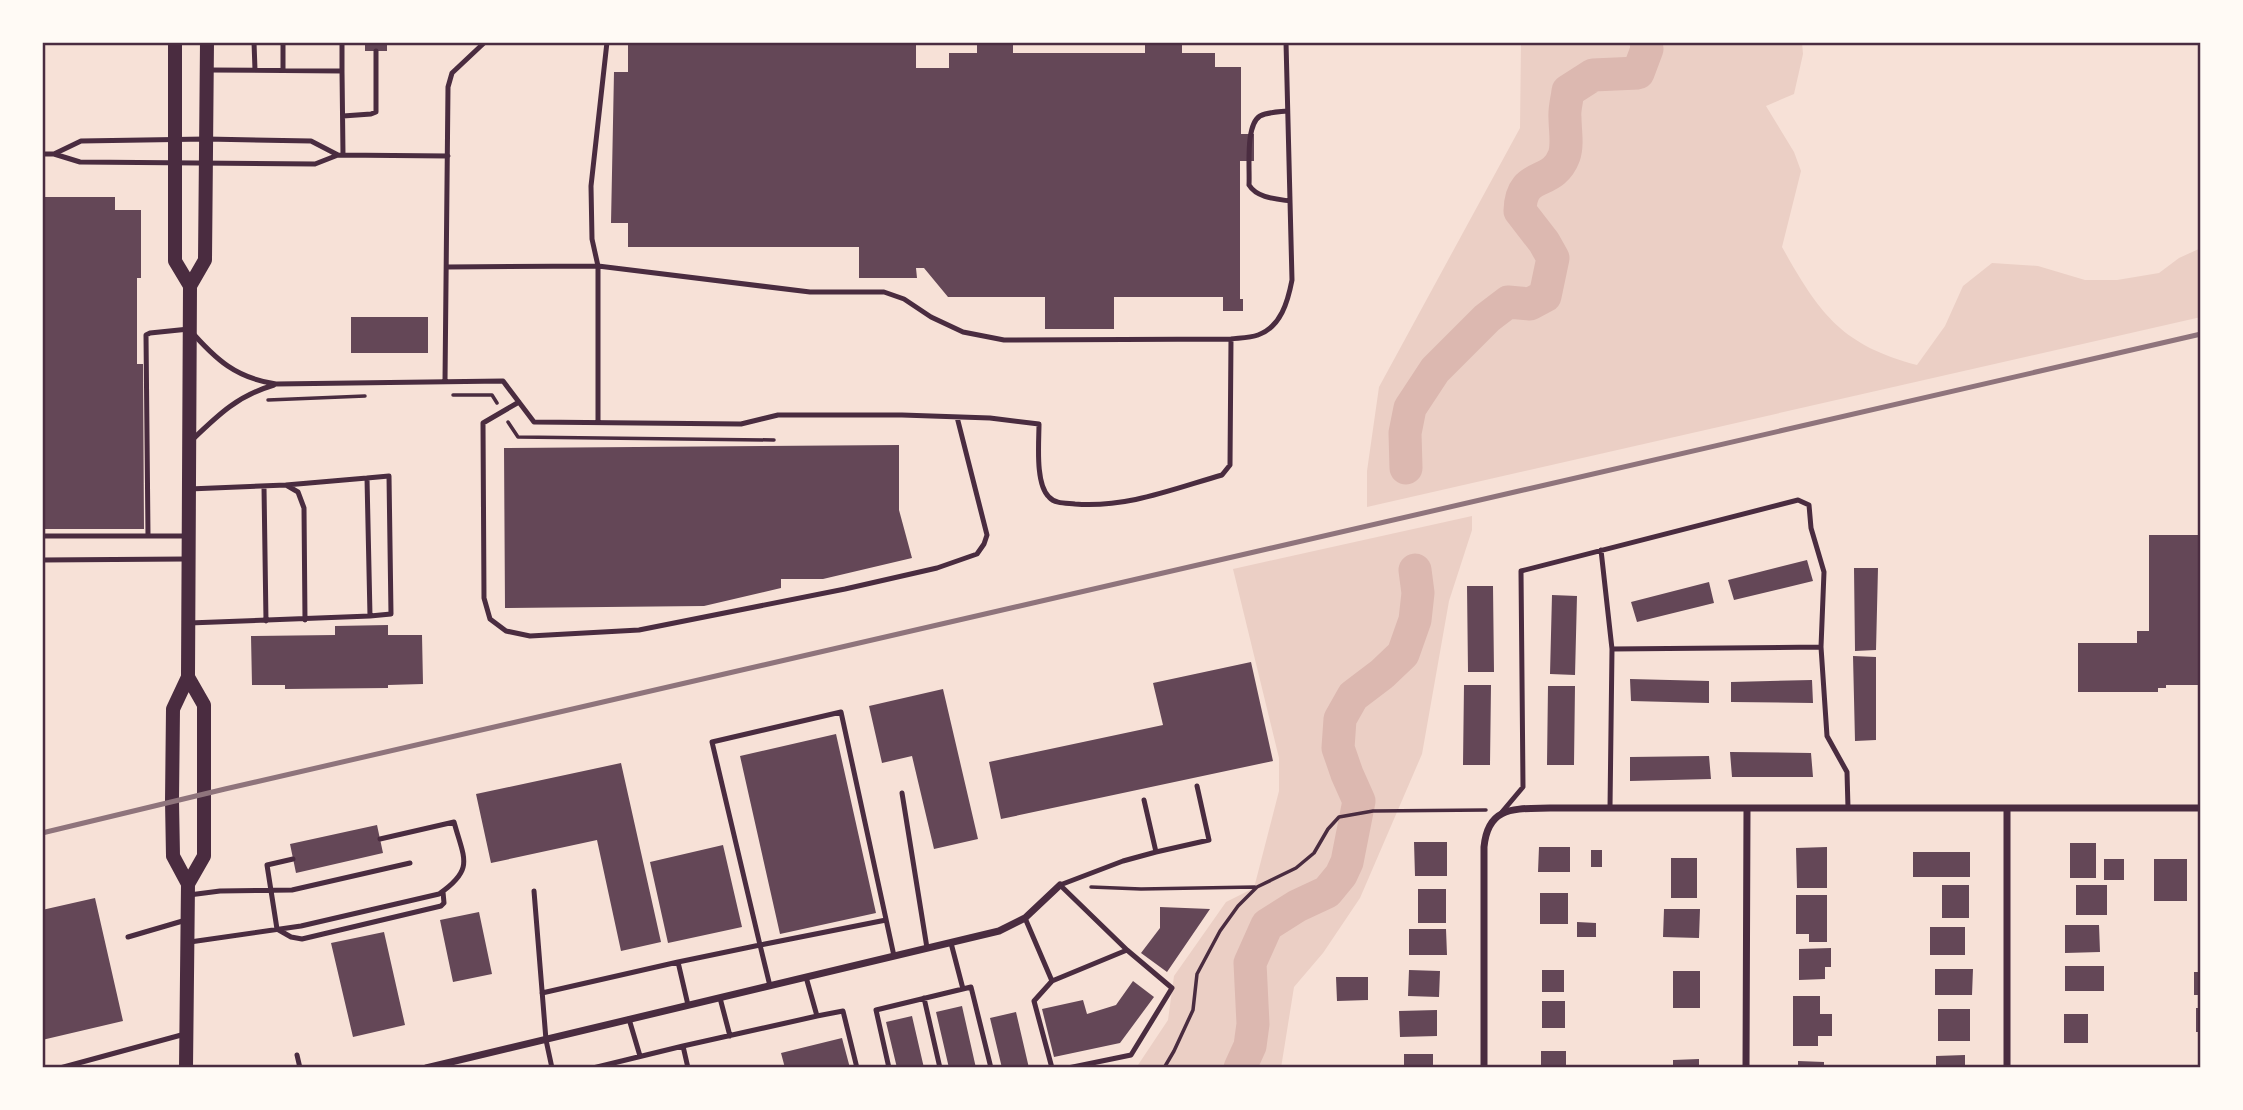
<svg xmlns="http://www.w3.org/2000/svg" width="2243" height="1110" font-family="'Space Grotesk',sans-serif">
<style>
.green{fill:#ebcfc5}
.lines{fill:none;stroke-linecap:round;stroke-linejoin:round}
.river{stroke:#dcb8b0;stroke-width:33}
.building{fill:#644757}
.path{stroke:#4a2c40;stroke-width:3.5}
.service{stroke:#4a2c40;stroke-width:5}
.minor{stroke:#4a2c40;stroke-width:7}
.secondary{stroke:#4a2c40;stroke-width:14}
.rail{stroke:#8f747c;stroke-width:5}
.neatline{fill:none;stroke:#4a2c40;stroke-width:2.5}
</style>
<rect width="100%" height="100%" fill="#f7e1d7"/>
<path class="green" d="M1521,42h281l1,12 -9,40 -28,12 28,46 7,19 -19,76c37,66 59,98 135,118l28,-39 18,-40 29,-23 46,3 47,14h32l42,-7 20,-15 22,-10v69l-834,190v-36l12,-84 141,-259z
M1472,516v14l-23,71 -27,153 -62,144 -37,55 -29,34 -13,81h-145l32,-48 6,-44 52,-74 28,-14 25,-97v-33l-46,-189z"/>
<g class="lines">
<path class="river" d="M1406,468l-1,-35 5,-25 25,-38 52,-52 21,-16 22,2 15,-8 8,-38 -9,-16 -24,-31c1,-42 32,-23 44,-55 4,-11 1,-26 1,-38 -1,-8 2,-18 3,-27l25,-16 45,-2 9,-24 -1,-7
M1240,1068l10,-22 3,-22 -3,-61 17,-38 30,-19 30,-14 14,-17 6,-13 12,-61 -12,-27 -9,-26 2,-29 13,-23 29,-22 21,-20 12,-34 3,-27 -3,-23"/>
</g>
<path class="building" d="M365,42h22v9h-22z
M628,42h288v26h33v-15h28v-9h36v9h132v-11h37v11h33v14h26v67h13v27h-14v138h3v12h-20v-14h-109v32h-69v-32h-97l-24,-29h-8l1,10h-58v-31h-231v-24h-17l3,-151h14z
M42,197h73v13h26v68h-4v86h6l1,165h-102z
M351,317h77v36h-77z
M899,445v65l13,48 -89,21h-42v9l-77,18 -199,2 -1,-160z
M2149,535h52v150h-35v3h-8v4h-80v-49h59v-12h12z
M1807,560l6,21 -79,19 -6,-20z
M1854,568h24l-2,82 -21,1z
M1709,582l5,21 -77,19 -6,-20z
M1467,586h26l1,86h-26z
M1552,595l25,1 -2,79 -25,-1z
M388,625v10h34l1,49 -35,1v3l-103,1v-4h-33l-1,-49 84,-1v-9z
M1853,656l23,1v83l-21,1z
M1251,662l22,99 -272,58 -12,-57 174,-37 -10,-42z
M1630,679l79,2v22l-78,-2z
M1812,680l1,23 -82,-1v-20z
M1464,685h27l-1,80h-27z
M1548,686h27l-1,79h-27z
M943,689l35,150 -44,10 -22,-93 -30,7 -13,-57z
M836,734l40,179 -96,21 -40,-178z
M1730,752l81,1 2,24h-81z
M1709,756l2,23 -81,2v-24z
M621,763l40,179 -40,9 -24,-111 -106,23 -15,-69z
M377,825l6,28 -87,20 -6,-29z
M1414,842h33v34h-32z
M2070,843h26v35h-26z
M723,845l19,82 -74,16 -18,-81z
M1539,847h31v25h-32z
M1827,847v41h-30l-1,-40z
M1591,850h11v17h-11z
M1913,852h57v25h-57z
M1671,858h26v40h-26z
M2104,859h20v21h-20z
M2154,859h33v42h-33z
M1942,885h27v33h-27z
M2076,885h31v30h-31z
M1418,889h28v34h-28z
M1540,893h28v31h-28z
M1796,895h31v47h-18v-8h-13z
M95,898l28,123 -81,19v-130z
M1160,907l50,2 -43,63 -26,-19 19,-25z
M1664,909h36l-1,29 -36,-1z
M479,912l13,62 -39,8 -13,-62z
M1577,922l19,1v14h-19z
M2065,925h34l1,27 -35,1z
M1930,927h35v28h-35z
M1409,929h37l1,26h-38z
M384,932l21,93 -52,12 -22,-94z
M1831,948v19h-6v12l-26,1v-31z
M2065,966h39v25h-39z
M1935,969h38l-1,26h-37z
M1409,970l31,1 -1,26 -31,-1z
M1542,970h22v22h-22z
M1673,971h27v37h-27z
M2194,972h7v23h-7z
M1336,977h32v23l-31,1z
M1133,981l21,16 -34,46 -66,14 -12,-48 41,-9 4,14 29,-9z
M1793,996h27v18h12v22h-14v10h-25z
M1542,1001h23v27h-23z
M962,1006l14,62h-27l-13,-56z
M2196,1008h5v24h-5z
M1938,1009h32v32h-32z
M1437,1010v26l-37,1 -1,-26z
M1016,1012l13,56h-27l-12,-50z
M2064,1014h24v29h-24z
M912,1016l12,52h-27l-11,-46z
M842,1038l8,30h-65l-4,-15z
M1541,1051h25v17h-25z
M1404,1054h29v14h-29z
M1965,1055v13h-29v-12z
M1699,1059v9h-26v-8z
M1798,1061l26,1v6h-26z"/>
<g class="lines">
<path class="path" d="M453,395h39l5,8
M268,400l97,-4
M508,422l10,15 256,3
M1091,887l50,2 114,-2
M1164,1068l10,-17 19,-41 4,-36 23,-43 18,-25 19,-19 39,-19 18,-15 14,-24 11,-12 34,-6 113,-1"/>
<path class="service" d="M254,42l1,28
M283,42v28
M342,42v29
M209,70l133,1 1,84
M1287,111c-9,1 -19,1 -27,5 -15,9 -10,53 -11,69 8,13 27,14 41,16
M343,116l28,-2 5,-2v-61
M42,154h12l26,8 235,2 23,-9 110,1
M54,154l27,-13 125,-2 105,2 27,14
M447,267l151,-1 212,26h74l20,7 27,18 32,15 41,8 227,-1c8,-1 19,-1 27,-4 23,-8 30,-34 34,-55l-6,-238
M445,382l3,-295 4,-14 33,-31
M519,402l-36,21 1,175 6,21 16,12 24,5 109,-6 206,-41 92,-21 40,-14 7,-10 3,-9 -30,-118
M598,422v-156l-6,-27 -1,-53 16,-144
M191,441c27,-26 46,-45 83,-56
M367,478l22,-2 2,138 -21,2
M264,487l2,134
M189,489l97,-4 12,7 6,16 1,112
M148,535l-2,-200 4,-2 39,-4c27,31 47,49 87,55l227,-3 31,41 207,2 37,-9h124l88,3 49,6c0,18 -4,60 10,73 6,7 17,6 26,7 52,4 98,-15 147,-29l8,-10 1,-126
M42,536h144
M1601,550l11,99 -2,159
M42,560l144,-1
M189,623l181,-7 -3,-138 -81,7
M1612,649l209,-2
M902,793l25,155
M1502,812l21,-25 -2,-216 277,-71 11,5 2,23 13,44 -3,75 6,89 20,36 1,36
M1156,852l53,-12 -12,-54
M534,891l12,149 6,28
M189,895l31,-4 72,-1 118,-27
M1025,918l27,63 75,-31 -67,-65 63,-24 33,-9 -12,-52
M277,929l14,8 11,2 139,-33 3,-3 -1,-11
M277,929l-10,-64 26,-6
M128,937l58,-17
M190,942l111,-16 138,-32c36,-25 25,-35 15,-72l-74,17
M951,943l12,46
M678,962l82,-17 -48,-203 129,-30 53,244
M770,986l-10,-41 126,-25
M542,993l136,-31 10,43
M720,998l10,38
M924,998l16,70
M817,1016l26,-5 14,57
M629,1019l11,37
M683,1046l134,-30 -11,-39
M297,1055l3,13
M60,1068l125,-34
M593,1068l90,-22 5,22
M889,1068l-13,-58 95,-23 20,81
M1052,1068l-18,-67 18,-20
M1068,1068l63,-13 41,-67 -45,-38"/>
<path class="minor" d="M426,1068l573,-137 26,-13 35,-33
M1484,1068v-221c4,-42 31,-38 66,-39h651
M1746,1068l1,-260
M2007,1068v-260"/>
<path class="secondary" d="M175,42v219l15,25
M188,884l-15,-28 -1,-55 1,-92 15,-32 2,-391 15,-26 2,-218
M186,1068l2,-184 16,-28v-151l-16,-28"/>
<path class="rail" d="M42,833l183,-44 1976,-455"/>
</g>
<rect width="2243" height="1110" fill="none" stroke="#fffaf5" stroke-width="88"/>
<rect x="44" y="44" width="2155" height="1022" class="neatline"/>
</svg>
